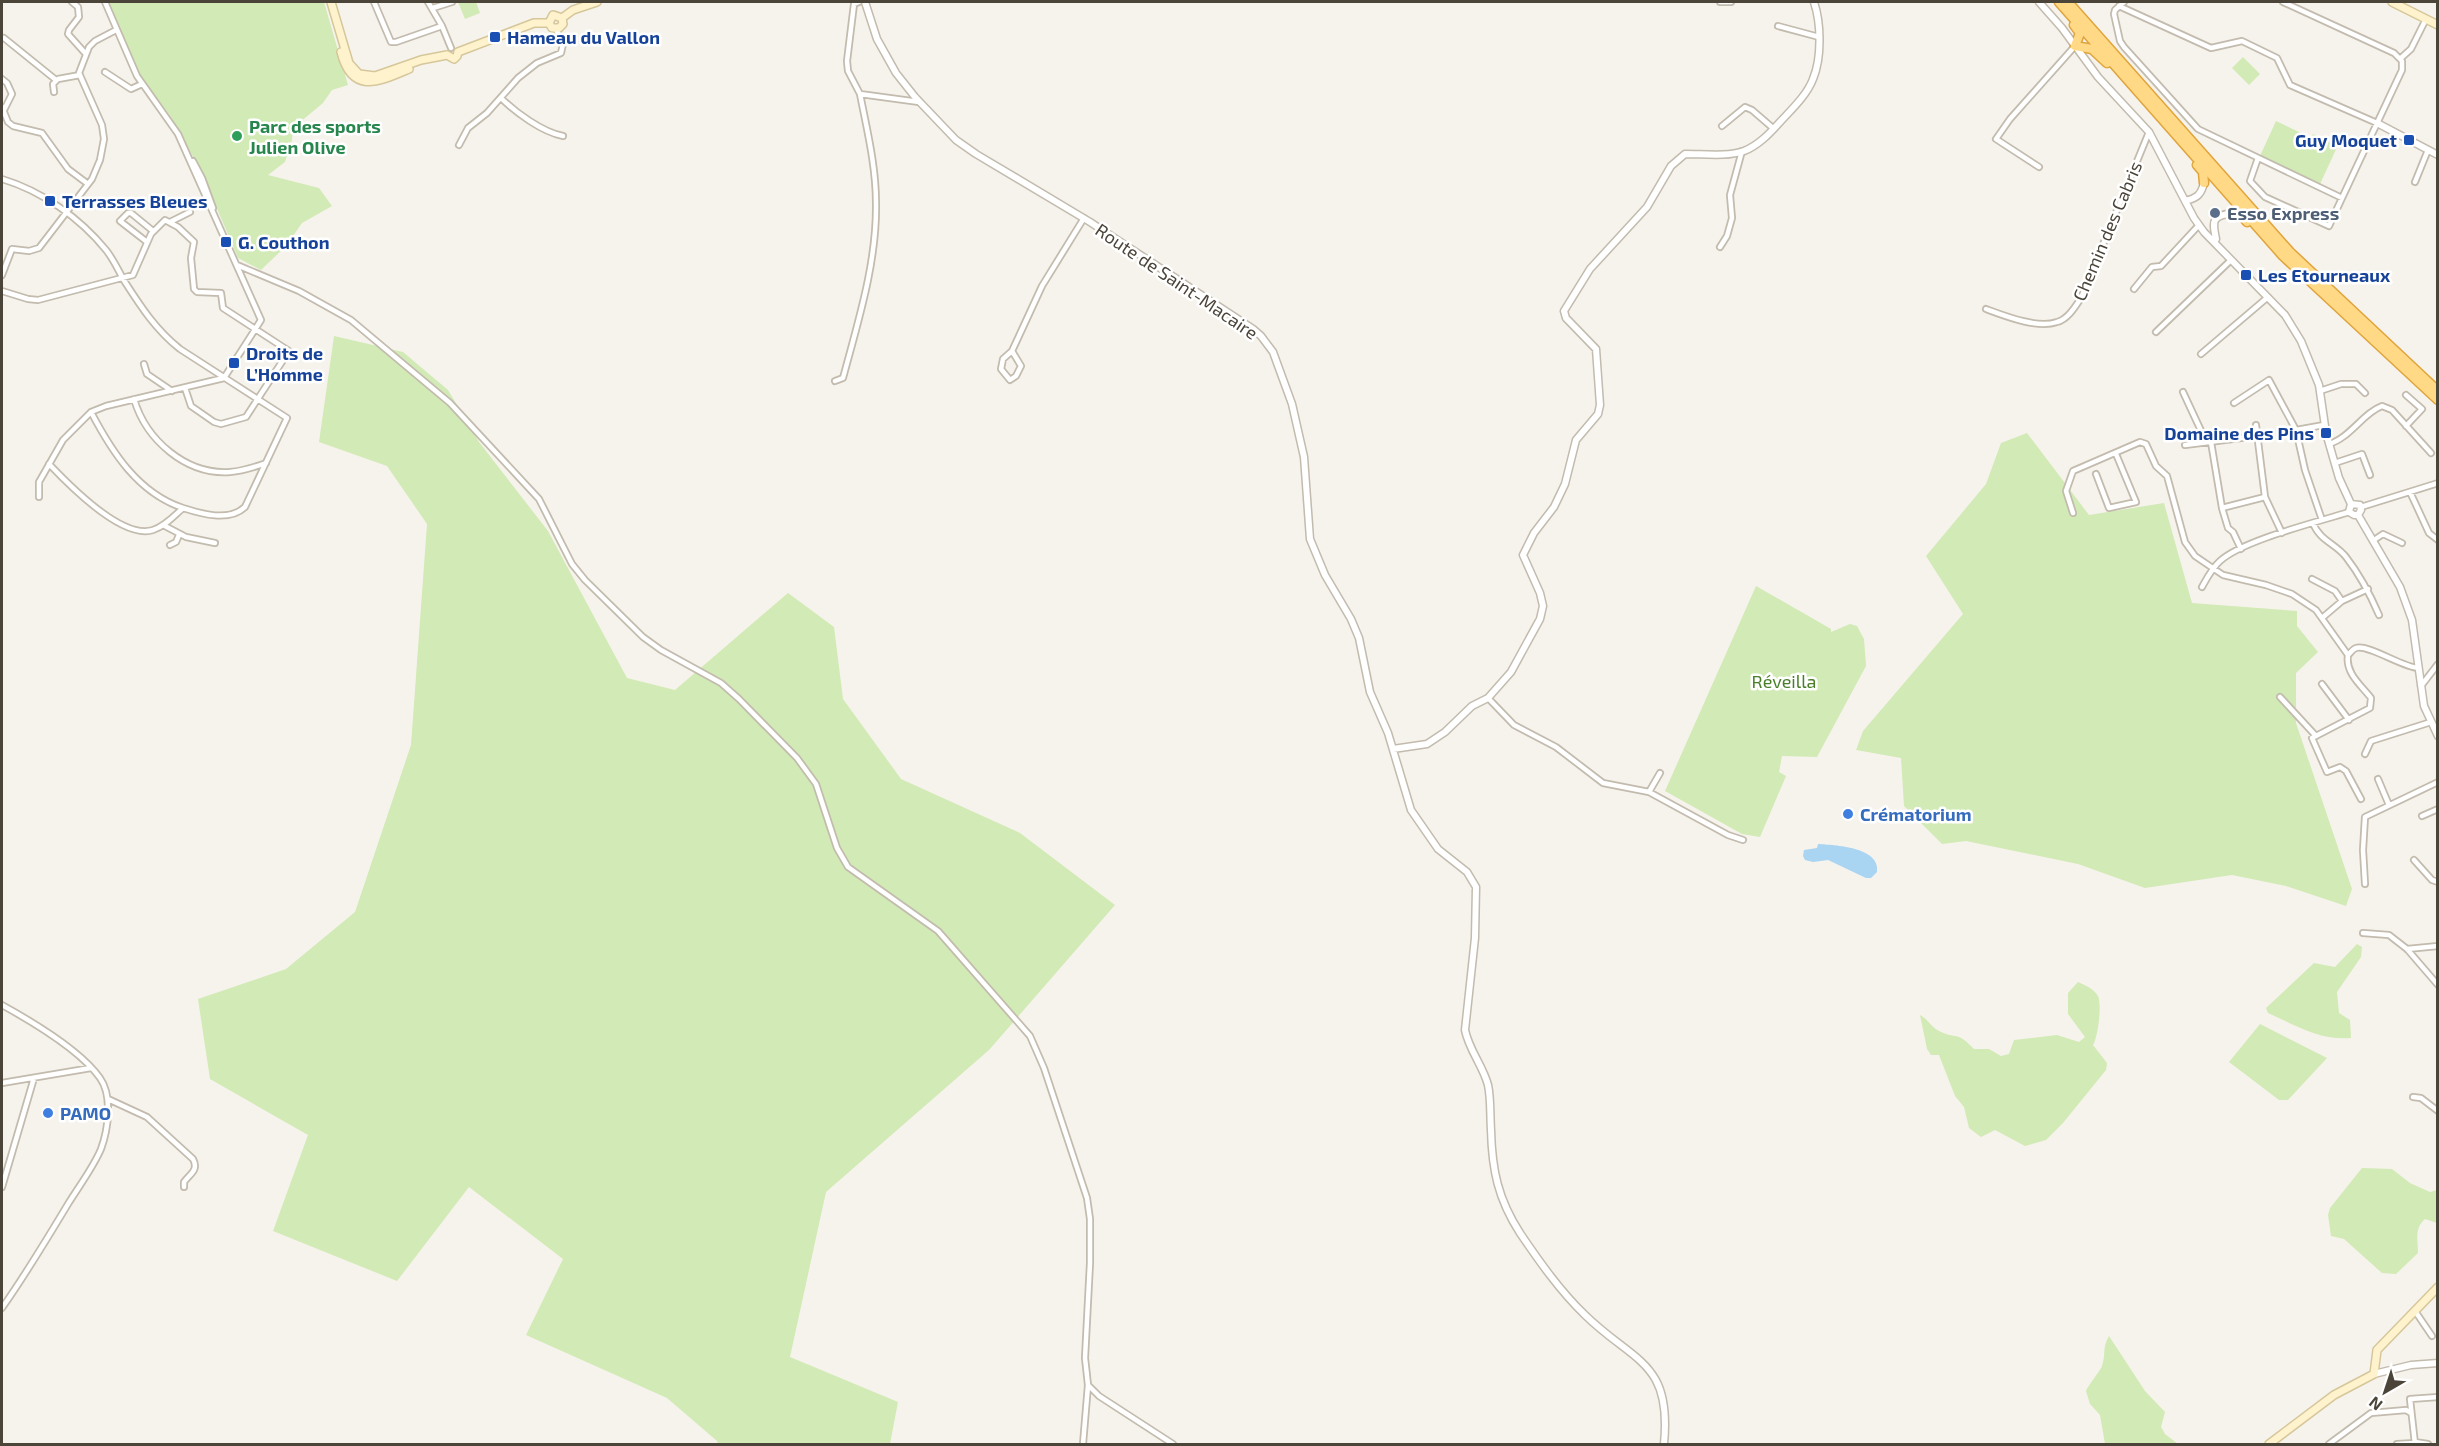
<svg xmlns="http://www.w3.org/2000/svg" width="2439" height="1446" font-family="'Exo 2',sans-serif">
<style>
.green{fill:#d2eab5}
.water{fill:#a9d4f2}
.lines{fill:none;stroke-linecap:round;stroke-linejoin:round}
.minor-casing{stroke:#c2bbae;stroke-width:8}
.tertiary-casing{stroke:#c2bbae;stroke-width:9}
.secondary-casing{stroke:#d6c79b;stroke-width:10}
.trunk-casing{stroke:#e0a43c;stroke-width:11}
.minor{stroke:#fff;stroke-width:4.5}
.tertiary{stroke:#fff;stroke-width:6}
.secondary{stroke:#fff3cd;stroke-width:7}
.trunk{stroke:#ffd985;stroke-width:8}
.transit-dot{fill:#1a4fb4;stroke:#fff;stroke-width:2}
.leisure-dot{fill:#2e9e5b;stroke:#fff;stroke-width:2}
.service-dot{fill:#5c6f8a;stroke:#fff;stroke-width:2}
.shop-dot{fill:#3f7fe0;stroke:#fff;stroke-width:2}
.labels{text-anchor:middle;dominant-baseline:central;stroke-width:5;stroke-linejoin:round;paint-order:stroke}
.transit-label{font-size:18px;font-weight:bold;fill:#164399;stroke:#fff;text-anchor:start}
.leisure-label{font-size:18px;font-weight:bold;fill:#27864d;stroke:#fff;text-anchor:start}
.service-label{font-size:18px;font-weight:bold;fill:#4e5e75;stroke:#fff;text-anchor:start}
.street-label{font-size:18px;fill:#4b4439;stroke:#fff}
.park-label{font-size:18px;fill:#4a7f2a;stroke:#fff}
.shop-label{font-size:18px;font-weight:bold;fill:#366cbe;stroke:#fff;text-anchor:start}
</style>
<rect width="100%" height="100%" fill="#f6f3ec"/>
<path class="green" d="M108,2h216l24,83 -16,5 -9,13 -30,25 -1,12 -7,22 -17,13 51,13 13,18 -30,17 -16,23 -25,24 -23,-12 -37,-87 -30,-54 -31,-41z
M458,2h18l4,11 -15,6z
M2243,57l17,17 -11,11 -17,-17z
M2276,121l35,17 2,-4 25,11 -18,39 -60,-28z
M334,336l69,16 45,38 31,52 69,89 79,147 48,12 113,-97 46,34 9,72 58,80 119,54 95,72 -126,145 -163,142 -36,165 108,45 -8,42h-172l-1,-3 -50,-43 -141,-63 37,-76 -94,-72 -72,94 -124,-50 35,-96 -98,-56 -12,-80 88,-30 69,-57 56,-167 16,-221 -40,-58 -68,-24z
M2027,433l62,82 75,-12 28,100 105,8v15l21,26 -22,21v50l56,166 -6,17 -60,-20 -54,-11 -87,13 -67,-24 -112,-23 -24,3 -38,-38 -3,-48 -45,-8 7,-19 100,-117 -37,-58 60,-72 15,-41z
M1756,586l75,43v3l19,-8 7,2 7,13 2,27 -49,91 -35,-1 -3,16 7,4 -26,61 -18,-3 -77,-43z
M2357,944l5,3 -1,10 -24,35 2,21 11,7 1,18c-30,3 -56,-13 -83,-25l-2,-5 48,-45 21,4z
M2078,982c7,3 16,7 20,14 4,9 0,41 -5,49l14,18 -1,7 -43,53 -17,17 -21,6 -30,-16 -14,7 -12,-9 -5,-21 -9,-11 -16,-41h-8l-4,-6 -7,-34c8,4 11,12 19,16 18,9 17,-1 35,18h15l12,7 8,-2 5,-14 43,-5 22,7 6,-5 -17,-23v-21z
M2260,1024l67,34 -39,42h-9l-50,-38z
M2362,1168l30,1 18,14 20,9 7,-2v33l-12,-4c-11,9 -7,22 -7,34l-22,21 -14,-1 -38,-34 -13,-3 -3,-21 2,-7z
M2109,1336l36,55 20,21 -4,15 4,7 13,10h-73l-5,-29 -10,-11 -4,-13c3,-7 15,-21 16,-25 4,-12 0,-18 7,-30z"/>
<path class="water" d="M1818,844c16,1 63,3 59,28l-6,6h-5l-38,-18 -15,2 -8,-2 -2,-4 1,-6 13,-2z"/>
<g class="lines">
<defs>
<path id="minor" d="M72,2l6,5 1,10 -10,13 -1,4 17,19
M105,2l32,74 41,58 83,186 -37,58
M374,2l17,40h5l46,-16
M428,2l14,24 9,22
M859,2l-5,2 -7,57 1,10 12,23 59,8
M1720,2h11
M2124,2l-9,8 -1,4 6,27 4,6 74,82 144,69 60,-128v-9l-8,-8 -111,-51
M2119,6l92,42 31,-7 35,17 13,27 87,38
M433,8l19,-6
M1778,26l41,11
M4,38l52,42
M2401,58l10,-9 15,-30
M105,72l26,17 11,-5
M2,79l5,4 5,11 -8,16
M54,92l-1,-8 5,-5 22,-4
M501,98c14,14 41,34 62,38
M2,107l6,15 5,4 29,7 26,36 20,15
M1722,126l23,-19 7,3 22,19
M459,145l9,-17 19,-15 31,-35 19,-15 24,-10 2,-9 -7,-15
M2258,158l-8,23 15,16 64,29 13,-28
M193,161l9,17 11,30
M2039,167l-43,-28 14,-20 65,-73
M2,179c40,12 78,39 104,71 8,10 13,22 19,32 16,25 31,48 55,67l107,69 -42,89c-16,15 -43,7 -62,1 -9,8 -18,18 -30,22 -31,10 -85,-46 -104,-66
M2415,182l13,-32
M170,222l20,-10
M147,242l-27,-21 8,-8h3l22,18
M1720,247l7,-11 5,-18 -2,-23 12,-44
M237,265l62,26 52,29 99,83 89,96 33,65 13,16 58,57 18,13 60,33 18,16 58,59 19,26 21,64 11,19 90,64 92,105 14,32 43,130 3,21v44l-5,95 3,27 -5,59
M2,275l10,-26 17,2 10,-3 53,-69 8,-19 4,-21 -2,-14 -23,-52 10,-26 6,-6 21,-11
M2134,289l18,-22 9,-1 38,-41
M2,291l26,8 10,1 95,-25 18,-41 14,-14 13,7 16,15 -3,16 3,31 3,3 24,1 2,15 66,43 -43,66 -25,7 -7,-2 -23,-16 -6,-18
M1986,309c19,7 52,20 71,13 11,-3 18,-15 24,-24l68,-166
M2156,332l75,-72
M1012,351l9,15 -5,10 -6,4 -9,-11 2,-10 9,-8 30,-65 42,-68
M2201,354l67,-57
M144,364l3,10 25,17
M835,381l8,-3c15,-56 34,-116 33,-175 0,-37 -9,-73 -16,-109
M2320,391l21,-7h15l9,9
M2183,392l20,43 8,7 11,66 6,20 5,4 8,17
M2406,395l16,14 -16,17
M134,399c12,41 52,76 96,73 13,-1 25,-5 36,-9
M2234,403l35,-23 27,50 28,-5
M91,412c21,40 47,81 92,96
M2256,425l9,72 17,36
M2296,430l9,40 17,50
M2329,444c21,-6 34,-31 53,-38l10,4 39,43
M2185,445l72,-9
M2335,463l27,-9 8,21
M2096,474l13,34 27,-6 -20,-48
M2410,492l19,41 9,7
M39,497v-15l24,-42 28,-28 15,-6 118,-28
M2361,507l77,-24
M2222,508l43,-11
M2073,513l-7,-22 7,-20 67,-29 6,2 10,22 11,10 18,66 10,14 28,19 43,10 26,9 24,16 32,45
M2313,523c6,17 23,21 33,34 14,18 24,37 33,58
M163,525l23,12 29,6
M2374,540l9,-6 19,9
M170,545l6,-3 3,-7
M2312,579l23,12 7,10
M2202,587c5,-9 10,-19 18,-26 23,-21 98,-39 129,-49
M2322,618l20,-17 26,-12
M2322,684l27,36
M2421,686l17,-22
M2280,697l36,39
M1488,698l26,27 42,22 47,36 46,9 79,43 15,5
M2365,754l6,-13 60,-19
M2378,779l11,26
M1649,792l11,-19
M2361,799l-15,-28 -6,-4 -13,5 -15,-34 58,-30 1,-10c-10,-13 -26,-25 -23,-43 3,-3 5,-6 8,-7 12,-4 46,19 62,20
M2422,816l16,-7
M2414,860l18,20 6,2
M2365,884l-2,-34 2,-33 73,-35
M2363,933l26,2 18,14 31,36
M2407,949l31,-3
M2,1005c29,16 79,46 98,73 13,18 8,52 1,71 -8,19 -22,37 -33,55 -21,35 -42,70 -66,104
M2,1083l89,-15
M2413,1097l8,1 17,13
M108,1099l39,18 46,42c6,11 -3,15 -9,23v5
M2,1187l32,-109
M2415,1311l17,25
M1088,1385l11,11 74,48
M2415,1442l13,2
M2329,1444l42,-31 35,-3 5,3
M2397,1444l18,-1
M2415,1444l-5,-45 28,-2"/>
<path id="tertiary" d="M865,2l12,37 19,34 19,24 41,43 20,14 114,68 163,107 8,7 12,16 19,52 12,53 6,82 15,36 26,44 8,19 11,54 18,41 23,77 27,39 29,23 9,15 -1,51 -10,92c4,20 18,36 23,55 3,14 2,31 3,45 1,40 7,69 29,103 19,28 40,58 65,82 49,48 87,46 79,129
M2039,2l23,26 36,49 51,55 45,86 10,14 81,83 16,26 18,44 7,48 13,45 12,26
M2377,123l61,32
M2185,201c12,-3 16,-6 19,-18
M2214,242l2,-3c-4,-19 -4,-23 17,-26
M2351,504l9,1 1,5 -3,5
M2351,504l-2,8 5,3h4
M2358,515l42,72 12,33 12,86 14,30
M1393,749l34,-5 18,-12 27,-26 16,-8 23,-26 29,-53 3,-13 -3,-13 -17,-38 11,-22 20,-26 11,-23 11,-44 22,-26 2,-9 -4,-56 -30,-31 -2,-7 26,-42 57,-62 24,-41 14,-12c19,0 42,3 59,-3 15,-6 26,-18 36,-29 12,-13 27,-27 33,-43 9,-22 8,-56 1,-77
M2374,1374l37,-9 27,-2"/>
<path id="secondary" d="M331,2l18,61 10,11 16,2 46,-16 26,-5
M2392,2l46,23
M562,18l11,-8 24,-8
M549,23l3,5h7l4,-4 -1,-6
M549,23l4,-8 9,3
M341,52c11,43 37,30 68,17
M458,52l76,-29h15
M447,55l7,4 3,-3 1,-4
M2269,1444l65,-49 40,-21 3,-24 61,-63"/>
<path id="trunk" d="M2059,2l224,254 155,144
M2068,2l222,250 148,139
M2074,25l6,8 -5,13 17,3 15,14
M2197,165l6,7 1,11
M2233,213l8,2 6,7"/>
</defs>
<use href="#minor" class="minor-casing"/>
<use href="#tertiary" class="tertiary-casing"/>
<use href="#secondary" class="secondary-casing"/>
<use href="#trunk" class="trunk-casing"/>
<use href="#minor" class="minor"/>
<use href="#tertiary" class="tertiary"/>
<use href="#secondary" class="secondary"/>
<use href="#trunk" class="trunk"/>
</g>
<g class="transit-dot">
<rect x="489" y="31" width="12" height="12" rx="3"/>
<rect x="2403" y="134" width="12" height="12" rx="3"/>
<rect x="44" y="195" width="12" height="12" rx="3"/>
<rect x="220" y="236" width="12" height="12" rx="3"/>
<rect x="2240" y="269" width="12" height="12" rx="3"/>
<rect x="228" y="357" width="12" height="12" rx="3"/>
<rect x="2320" y="427" width="12" height="12" rx="3"/>
</g>
<circle class="leisure-dot" cx="237" cy="136" r="6"/>
<circle class="service-dot" cx="2215" cy="213" r="6"/>
<g class="shop-dot">
<circle cx="1848" cy="814" r="6"/>
<circle cx="48" cy="1113" r="6"/>
</g>
<g class="labels">
<g class="transit-label">
<text x="507" y="37">Hameau du Vallon</text>
<text x="2397" y="140" text-anchor="end">Guy Moquet</text>
<text x="62" y="201">Terrasses Bleues</text>
<text x="238" y="242">G. Couthon</text>
<text x="2258" y="275">Les Etourneaux</text>
<text x="246" y="353">Droits de<tspan x="246" dy="21">L’Homme</tspan></text>
<text x="2314" y="433" text-anchor="end">Domaine des Pins</text>
</g>
<g class="leisure-label">
<text x="249" y="126">Parc des sports<tspan x="249" dy="21">Julien Olive</tspan></text>
</g>
<g class="service-label">
<text x="2227" y="213">Esso Express</text>
</g>
<g class="street-label">
<text transform="translate(2107 231) rotate(-67)">Chemin des Cabris</text>
<text transform="translate(1177 281) rotate(34)">Route de Saint-Macaire</text>
</g>
<g class="park-label">
<text x="1784" y="681">Réveilla</text>
</g>
<g class="shop-label">
<text x="1860" y="814">Crématorium</text>
<text x="60" y="1113">PAMO</text>
</g>
</g>
<rect width="2439" height="1446" fill="none" stroke="#4b4439" stroke-width="6"/>
<g transform="translate(2385 1392) rotate(219)" stroke="#ffffff" stroke-width="4.5" paint-order="stroke">
<path d="M0-4.5L10 22L0 15L-10 22Z" fill="#4b4439"/>
<text y="-9" font-size="16" font-weight="bold" text-anchor="middle" fill="#4b4439">N</text>
</g>
</svg>
